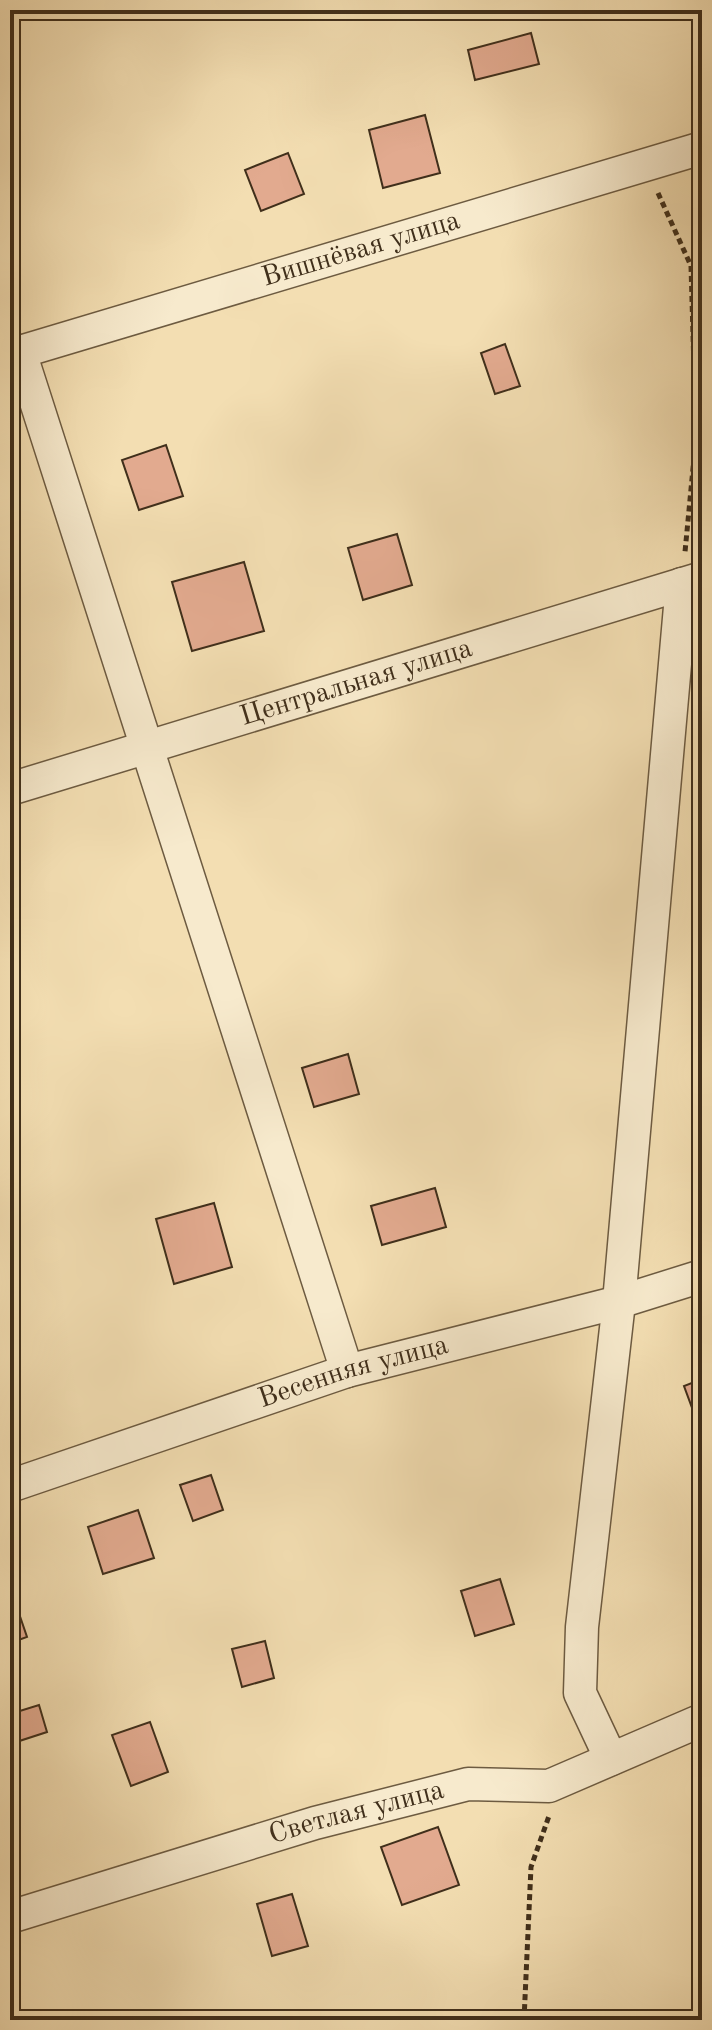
<svg xmlns="http://www.w3.org/2000/svg" width="712" height="2030" font-family="'Old Standard TT',serif">
<style>
.building{fill:#e2aa8f;stroke:#402f1b;stroke-width:2}
.lines{fill:none;stroke-linecap:round;stroke-linejoin:round}
.minor-casing{stroke:#6d5b41;stroke-width:35}
.path{stroke:#402f1b;stroke-width:5;stroke-dasharray:6 4;stroke-linecap:butt}
.minor{stroke:#f7eacd;stroke-width:32}
.labels{text-anchor:middle;dominant-baseline:central;stroke-width:6;stroke-linejoin:round;paint-order:stroke}
.street-label{font-size:28px;fill:#402f1b;stroke:#f7eacd}
</style>
<rect width="100%" height="100%" fill="#f3deb2"/>
<filter id="stains"><feTurbulence type="fractalNoise" baseFrequency=".0025" numOctaves="4"/><feColorMatrix values="0 0 0 0 .2 0 0 0 0 .09 0 0 0 0 .02 0 0 0 .5 -.17"/></filter>
<radialGradient id="worn" r=".72"><stop offset=".6" stop-color="#630" stop-opacity="0"/><stop offset="1" stop-color="#630" stop-opacity=".3"/></radialGradient>
<path class="building" d="M531,33l8,31 -64,16 -7,-30z
M425,115l15,58 -57,15 -14,-58z
M288,153l16,41 -43,17 -16,-41z
M505,344l15,42 -25,8 -14,-41z
M166,445l17,51 -44,14 -17,-50z
M397,534l15,51 -49,15 -15,-52z
M244,562l20,69 -72,20 -20,-69z
M348,1054l11,40 -45,13 -12,-39z
M435,1188l11,39 -64,18 -11,-39z
M214,1203l18,64 -58,17 -18,-65z
M702,1379v44l-4,1 -14,-38z
M211,1475l12,35 -30,11 -13,-36z
M138,1510l16,48 -51,16 -15,-47z
M500,1579l14,45 -39,12 -14,-45z
M10,1587l17,50 -17,6z
M265,1641l9,37 -32,9 -10,-38z
M39,1705l8,27 -37,12v-30z
M150,1722l18,50 -37,14 -19,-51z
M438,1827l21,58 -57,20 -21,-58z
M292,1894l16,52 -36,10 -15,-52z"/>
<g class="lines">
<defs>
<g id="minor">
<path d="M10,348l10,4 327,1019"/>
<path id="s1" d="M20,352l682,-204"/>
<path id="s2" d="M10,789l689,-210"/>
<path id="s3" d="M10,1486l337,-115 272,-69 83,-26"/>
<path d="M611,1759l-31,-66 2,-66 37,-325 63,-718"/>
<path id="s4" d="M10,1917l305,-94 153,-39 81,2 153,-66"/>
</g>
</defs>
<use href="#minor" class="minor-casing"/>
<path class="path" d="M658,193l33,73 5,171 -11,115
M524,2020l7,-153 18,-51"/>
<use href="#minor" class="minor"/>
</g>
<g class="labels">
<g class="street-label">
<text stroke="none"><textPath href="#s1" startOffset="356">Вишнёвая улица</textPath></text>
<text stroke="none"><textPath href="#s2" startOffset="362">Центральная улица</textPath></text>
<text stroke="none"><textPath href="#s3" startOffset="362">Весенняя улица</textPath></text>
<text stroke="none"><textPath href="#s4" startOffset="362">Светлая улица</textPath></text>
</g>
</g>
<rect width="712" height="2030" fill="none" stroke="#f3deb2" stroke-width="40"/>
<rect x="12" y="12" width="688" height="2006" fill="none" stroke="#402f1b" stroke-width="4"/>
<rect x="20" y="20" width="672" height="1990" fill="none" stroke="#402f1b" stroke-width="2"/>
<rect width="100%" height="100%" filter="url(#stains)"/>
<rect width="100%" height="100%" fill="url(#worn)"/>
</svg>
